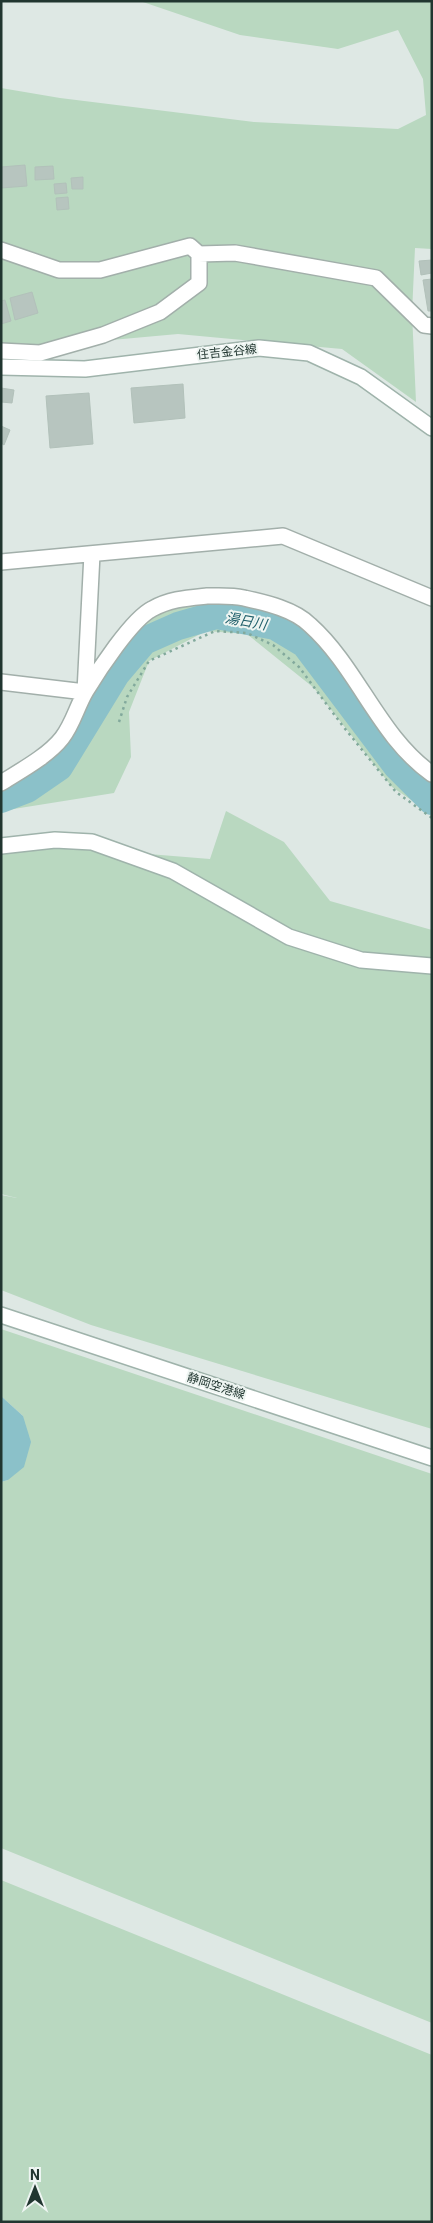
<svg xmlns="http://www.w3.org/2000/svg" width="433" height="2223" font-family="Roboto,'Noto Sans JP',sans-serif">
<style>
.green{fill:#b9d8c0}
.water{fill:#8bc1c9}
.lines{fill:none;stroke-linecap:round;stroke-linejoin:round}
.river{stroke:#8bc1c9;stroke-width:28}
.building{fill:#b7c5bf;stroke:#b2c1ba}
.street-casing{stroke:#a2afaa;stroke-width:18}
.secondary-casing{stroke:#9fb3ab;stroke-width:18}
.path{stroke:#82a99c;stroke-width:2.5;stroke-dasharray:2.5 4;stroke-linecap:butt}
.street{stroke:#fff;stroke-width:15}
.secondary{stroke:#fff;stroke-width:15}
.labels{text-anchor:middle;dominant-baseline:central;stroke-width:4;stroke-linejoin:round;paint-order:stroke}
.street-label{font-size:12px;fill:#213630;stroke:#eef5f2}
.water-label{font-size:14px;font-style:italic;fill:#22616c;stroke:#eef5f2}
</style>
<rect width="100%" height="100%" fill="#dee8e4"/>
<path class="green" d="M140,1h292v248l-17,-1 -3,65 4,89 -74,-53 -164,-15 -177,16v-262l59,10 194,24 144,7 28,-14 -3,-36 -25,-49 -60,19 -98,-14z
M225,601l61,10 53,52 32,52 61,70v29l-40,-27 -78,-99 -67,-54 -41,-3 -57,30 -20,51 2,45 -17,36 -113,18v-23l10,-1 49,-38 29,-46 56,-81 36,-20z
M226,811l58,31 46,59 102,29v499l-341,-104 -90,-35v-95l16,3 -16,-4v-352l209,17z
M1,1329l431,145v549l-431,-175v-366l7,-2 15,-64 -22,-20z
M1,1880l431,175v167h-431z"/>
<path class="water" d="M1,1396l22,20 8,26 -7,25 -16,13 -7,2z"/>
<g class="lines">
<path class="river" d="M1,799l26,-10 32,-22 57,-93 28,-33 34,-15 38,-11 59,11 30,18 92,122 35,35"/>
</g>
<path class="building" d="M25,165l2,21 -26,2v-21z
M53,166l1,13 -19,1v-13z
M83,177v12h-11l-1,-11z
M66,183l1,10 -12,1 -1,-10z
M68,197l1,12 -12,1 -1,-12z
M432,260v13l-11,2 -2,-14z
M432,279v32h-4l-5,-31z
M32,292l6,21 -23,7 -5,-22z
M5,300l6,21 -10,3v-23z
M183,384l2,34 -51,5 -3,-35z
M1,388l13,2 -2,13 -11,-1z
M89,393l4,51 -43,4 -4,-52z
M1,426l9,4 -6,15 -3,-2z"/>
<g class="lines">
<defs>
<path id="street" d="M1,250l58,20h41l90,-24 9,8v29l-39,29 -57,23 -63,18 -39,-2
M199,254l36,-1 141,25 48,47 8,1
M1,562l282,-26 149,62
M1,682l84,10 7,-138
M1,783c19,-12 47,-27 61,-45 11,-14 15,-32 24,-47 12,-20 46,-72 66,-82 18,-10 35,-11 55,-13 13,0 24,-1 37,2 22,5 50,11 66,27 48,43 69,112 122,149"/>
<path id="secondary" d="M1,367l84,2 174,-21 50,5 52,24 71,51
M1,846l54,-6 37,2 81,29 116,66 72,23 71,6
M1,1315l431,143"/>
</defs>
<use href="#street" class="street-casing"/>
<use href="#secondary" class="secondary-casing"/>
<path class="path" d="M119,722l8,-25 22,-36 66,-30 32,2 26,12 26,22 43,58 54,67 36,26"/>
<use href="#street" class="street"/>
<use href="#secondary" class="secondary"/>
</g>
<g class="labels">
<g class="street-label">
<text transform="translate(227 352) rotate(-6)">住吉金谷線</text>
<text transform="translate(216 1386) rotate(18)">静岡空港線</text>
</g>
<g class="water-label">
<text transform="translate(246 621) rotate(10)">湯日川</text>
</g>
</g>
<rect width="433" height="2223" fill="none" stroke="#213630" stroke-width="5"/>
<g transform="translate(35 2188)" stroke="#eef5f2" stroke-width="4" paint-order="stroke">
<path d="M0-4L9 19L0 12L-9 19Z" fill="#213630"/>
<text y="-8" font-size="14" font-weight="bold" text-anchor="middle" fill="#213630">N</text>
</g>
</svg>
